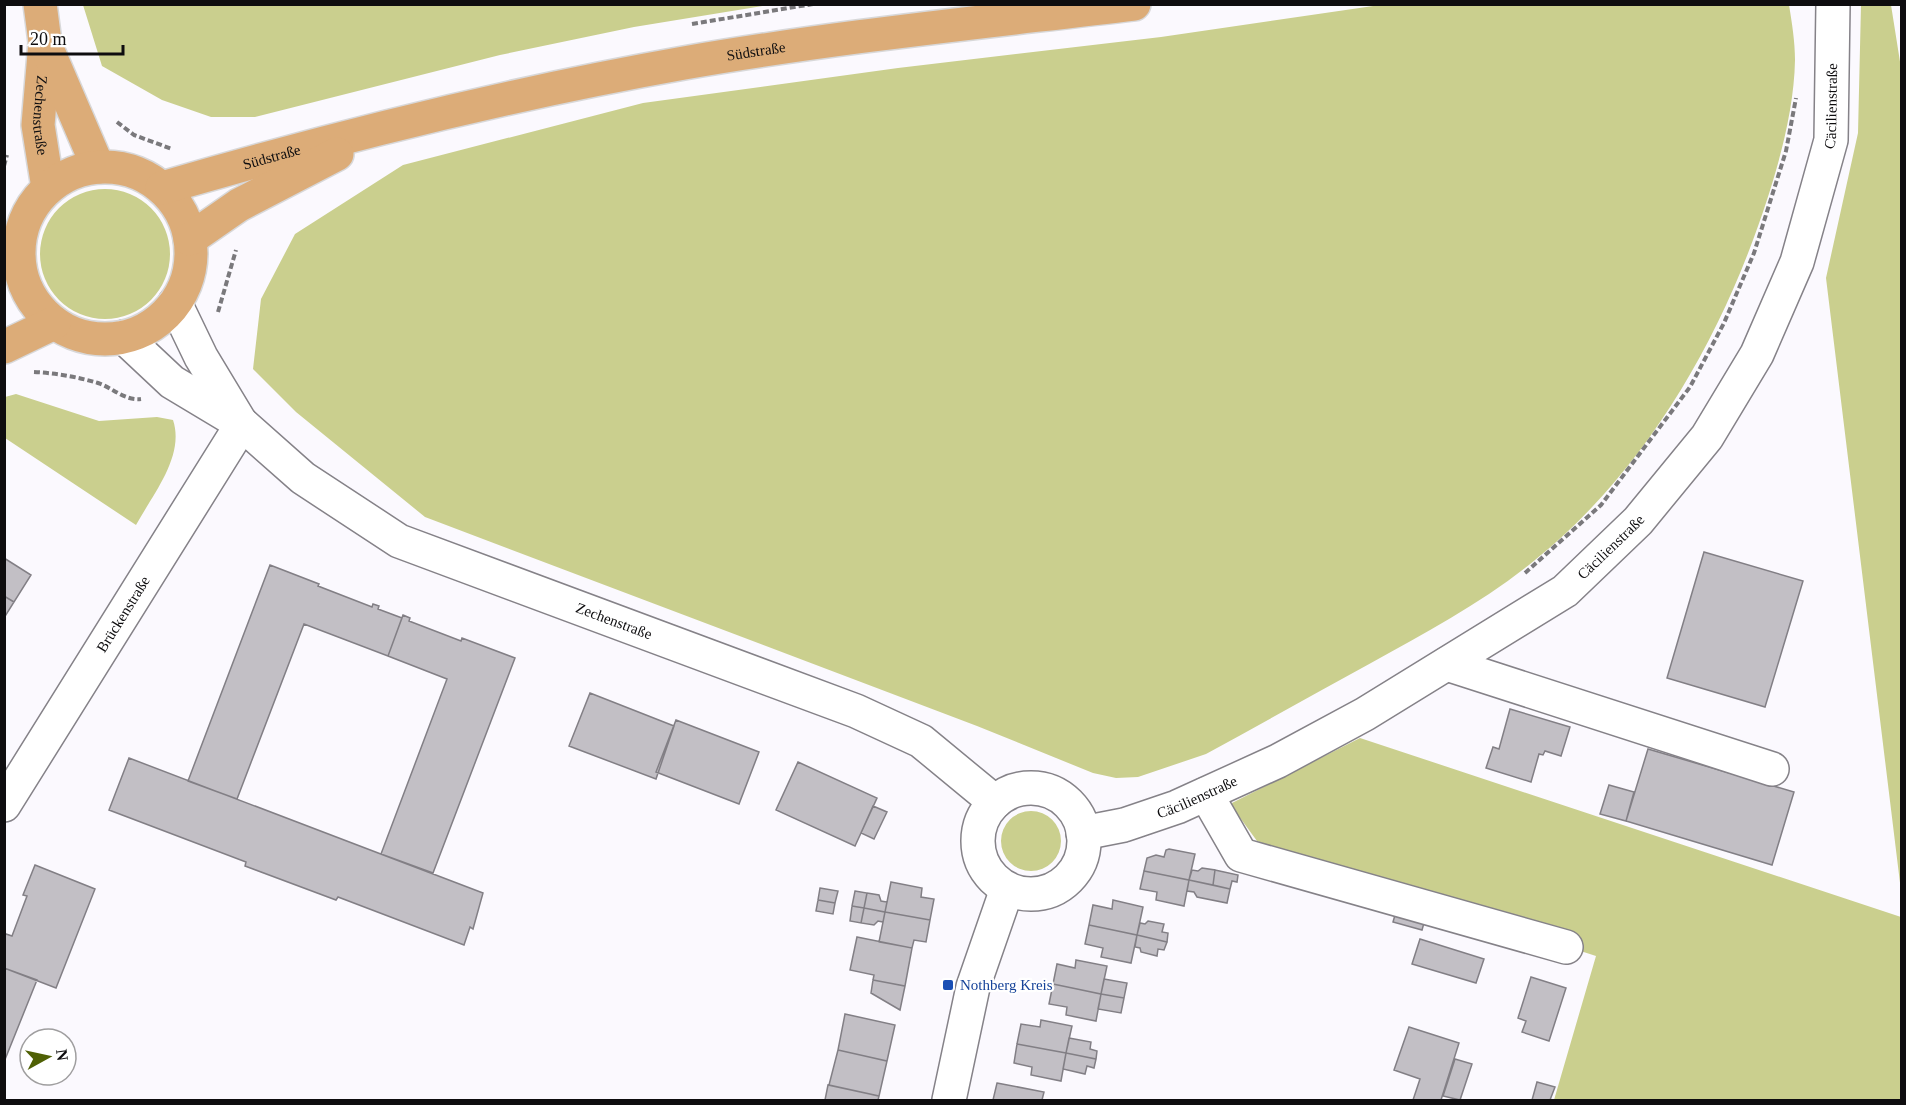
<svg xmlns="http://www.w3.org/2000/svg" width="1906" height="1105" font-family="'Times New Roman',serif">
<style>
.green{fill:#cacf8e}
.building{fill:#c2bfc5;stroke:#827f85;stroke-width:1.5}
.lines{fill:none;stroke-linecap:round;stroke-linejoin:round}
.minor-casing{stroke:#858288;stroke-width:36}
.major-casing{stroke:#d8d8d9;stroke-width:36}
.path{stroke:#7a797c;stroke-width:4;stroke-dasharray:6 3;stroke-linecap:butt}
.minor{stroke:#fff;stroke-width:33}
.major{stroke:#dcac78;stroke-width:33}
.transit-dot{fill:#1a4fb4;stroke:#fff;stroke-width:2}
.labels{text-anchor:middle;dominant-baseline:central;stroke-width:4.5;stroke-linejoin:round;paint-order:stroke}
.street-label{font-size:15px;fill:#0e0d0f;stroke:#fff}
.transit-label{font-size:15px;fill:#164399;stroke:#fff;text-anchor:start}
</style>
<rect width="100%" height="100%" fill="#fbf9fe"/>
<path class="green" d="M83,5v-1l686,1 -135,22 -134,28 -245,62h-44l-49,-17 -60,-34z
M1380,5h409c3,18 6,37 6,55 -1,61 -24,132 -45,188 -45,118 -116,232 -215,312 -50,41 -108,72 -164,103 -55,30 -110,61 -165,91l-68,23 -22,1 -23,-5 -116,-47 -552,-209 -129,-105 -43,-43 8,-70 34,-65 108,-69 240,-62 255,-35 263,-31z
M1861,5h30l10,63v823l-75,-613 32,-145z
M40 254a65 65 0 1 1 130 0a65 65 0 1 1-130 0Z
M16,394l83,27 58,-4 16,3c12,36 -20,74 -37,105l-131,-87v-41z
M1360,738l541,179v183h-347l42,-144 -232,-75 -107,-40 -27,-37z
M1001 841a30 30 0 1 1 60 0a30 30 0 1 1-60 0Z"/>
<path class="building" d="M1704,552l99,29 -38,126 -98,-29z
M4,558l27,17 -17,27 -10,-6z
M270,565l49,19 -1,2 54,21 1,-3 6,2 -1,3 24,9 -14,38 -84,-32 -67,175 -49,-18z
M4,596l10,6 -10,16z
M403,615l7,3 -1,3 52,20 1,-3 53,20 -82,215 -52,-19 66,-175 -59,-23z
M590,693l84,33 -18,53 -87,-33z
M1510,709l60,18 -9,29 -16,-5 -2,4 -4,-1 -8,28 -45,-14 7,-21 6,2z
M676,720l83,32 -20,52 -83,-32z
M1648,749l146,43 -22,73 -146,-44z
M129,758l354,135 -10,36 -3,-2 -6,18 -126,-48 -2,3 -91,-34 1,-4 -137,-52z
M798,762l79,36 -22,48 -79,-36z
M1609,785l25,7 -8,29 -26,-7z
M873,806l14,6 -13,27 -13,-6z
M1169,849l26,5 -6,26 -45,-9 3,-13 9,-3 8,2 2,-7z
M35,865l60,24 -39,99 -52,-20v-30l2,-4 6,2 15,-40 -4,-1z
M1202,868l13,2 -2,15 -24,-5 3,-10 6,1z
M1215,870l23,5 -1,7 -5,-1 -2,8 -17,-4z
M1144,871l45,9 -5,26 -28,-6 1,-8 -17,-3z
M1189,880l41,9 -3,14 -30,-6 -3,-5 -7,-1z
M891,882l31,6 -1,9 13,2 -4,21 -45,-8z
M820,888l18,3 -3,12 -17,-3z
M855,891l12,2 -3,15 -12,-2z
M867,893l12,2 2,6 6,1 -2,10 -21,-4z
M818,900l17,3 -2,11 -17,-3z
M1113,900l30,7 -6,28 -48,-10 4,-20 19,4z
M852,906l12,2 -3,15 -11,-2z
M864,908l21,4 -2,10 -5,-1 -4,4 -13,-2z
M1397,908l29,8 -4,14 -29,-8z
M885,912l45,8 -4,22 -12,-2 -2,8 -33,-6z
M1148,921l16,3 -2,8 6,1 -1,9 -30,-7 3,-12 5,1z
M1089,925l48,10 -6,28 -30,-6 2,-9 -18,-4z
M1137,935l30,7 -3,8 -6,-1 -1,7 -16,-4 -1,-4 -5,-1z
M857,937l55,11 -7,38 -32,-6 1,-5 -24,-5z
M1420,939l64,20 -8,24 -64,-19z
M1076,960l31,6 -6,28 -48,-10 4,-20 18,4z
M4,968l33,12 -33,82z
M1531,977l35,11 -17,53 -27,-9 4,-11 -8,-3z
M1104,979l23,4 -3,15 -23,-4z
M873,980l32,6 -5,24 -29,-17z
M1053,984l48,10 -5,27 -30,-6 1,-8 -18,-3z
M1101,994l23,4 -3,15 -23,-4z
M845,1014l50,11 -8,36 -49,-11z
M1041,1020l31,6 -6,27 -49,-9 4,-20 19,3z
M1409,1027l50,16 -18,57h-28l7,-21 -26,-9z
M1069,1038l22,4 -1,7 7,2 -1,8 -30,-6z
M1017,1044l49,9 -5,28 -30,-6 1,-8 -18,-4z
M838,1050l49,11 -8,35 -50,-11z
M1066,1053l30,6 -2,9 -7,-2 -2,8 -22,-5z
M1455,1059l17,5 -12,36 -17,-4z
M1537,1082l18,5 -5,13h-18z
M997,1083l47,9 -2,8h-49z
M828,1085l51,11 -1,4h-53z"/>
<g class="lines">
<defs>
<g id="minor">
<path d="M175,303l26,54 38,63"/>
<path id="s1" d="M124,337l48,45 70,42 61,54 96,63 457,170 65,30 74,61"/>
<path d="M1447,664l325,105"/>
<circle cx="1031" cy="841" r="53"/>
<path d="M1206,794l35,61 325,92"/>
<path id="s2" d="M4,805l238,-381"/>
<path id="s3" d="M1083,833l41,-8 53,-18 101,-46 87,-47 200,-123 73,-70 69,-84 50,-83 40,-92 34,-122 2,-136"/>
<path d="M949,1100l24,-113 34,-98"/>
</g>
<g id="major">
<path id="s4" d="M40,4l5,38 -7,83 10,63"/>
<path d="M46,46l52,121"/>
<circle cx="105" cy="253" r="86"/>
<path id="s5" d="M162,188c171,-50 347,-94 522,-125 149,-26 300,-41 450,-59"/>
<path d="M190,239l49,-34 98,-51"/>
<path d="M4,347l50,-24"/>
</g>
</defs>
<use href="#minor" class="minor-casing"/>
<use href="#major" class="major-casing"/>
<path class="path" d="M692,24l121,-20
M117,122l17,13 38,14
M4,166l3,-11
M218,312l18,-62
M34,372c21,1 44,5 64,11 15,5 27,18 43,16
M1525,573l76,-68 89,-118 34,-64 30,-70 32,-102 10,-53"/>
<use href="#minor" class="minor"/>
<use href="#major" class="major"/>
</g>
<rect class="transit-dot" x="942" y="979" width="12" height="12" rx="3"/>
<g class="labels">
<g class="street-label">
<text stroke="none"><textPath href="#s5" startOffset="610">Südstraße</textPath></text>
<text stroke="none"><textPath href="#s3" startOffset="1110">Cäcilienstraße</textPath></text>
<text stroke="none"><textPath href="#s4" startOffset="112">Zechenstraße</textPath></text>
<text stroke="none"><textPath href="#s5" startOffset="114">Südstraße</textPath></text>
<text stroke="none"><textPath href="#s3" startOffset="606">Cäcilienstraße</textPath></text>
<text stroke="none"><textPath href="#s2" startOffset="225">Brückenstraße</textPath></text>
<text stroke="none"><textPath href="#s1" startOffset="573">Zechenstraße</textPath></text>
<text stroke="none"><textPath href="#s3" startOffset="120">Cäcilienstraße</textPath></text>
</g>
<g class="transit-label">
<text x="960" y="985">Nothberg Kreis</text>
</g>
</g>
<rect width="1906" height="1105" fill="none" stroke="#0e0d0f" stroke-width="12"/>
<g transform="translate(48 1057) rotate(82)"><circle r="28" fill="#ffffff" stroke="#9f9e9f" stroke-width="1.5"/>
<path d="M0-4.5L10 22L0 15L-10 22Z" fill="#4f6005"/>
<text y="-9" font-size="16" font-weight="bold" text-anchor="middle" fill="#0e0d0f">N</text>
</g>
<path d="M21 45v9h102v-9" fill="none" stroke="#0e0d0f" stroke-width="3"/>
<text x="30" y="45" font-size="18" fill="#0e0d0f" stroke="#ffffff" stroke-width="4.5" paint-order="stroke">20 m</text>
</svg>
